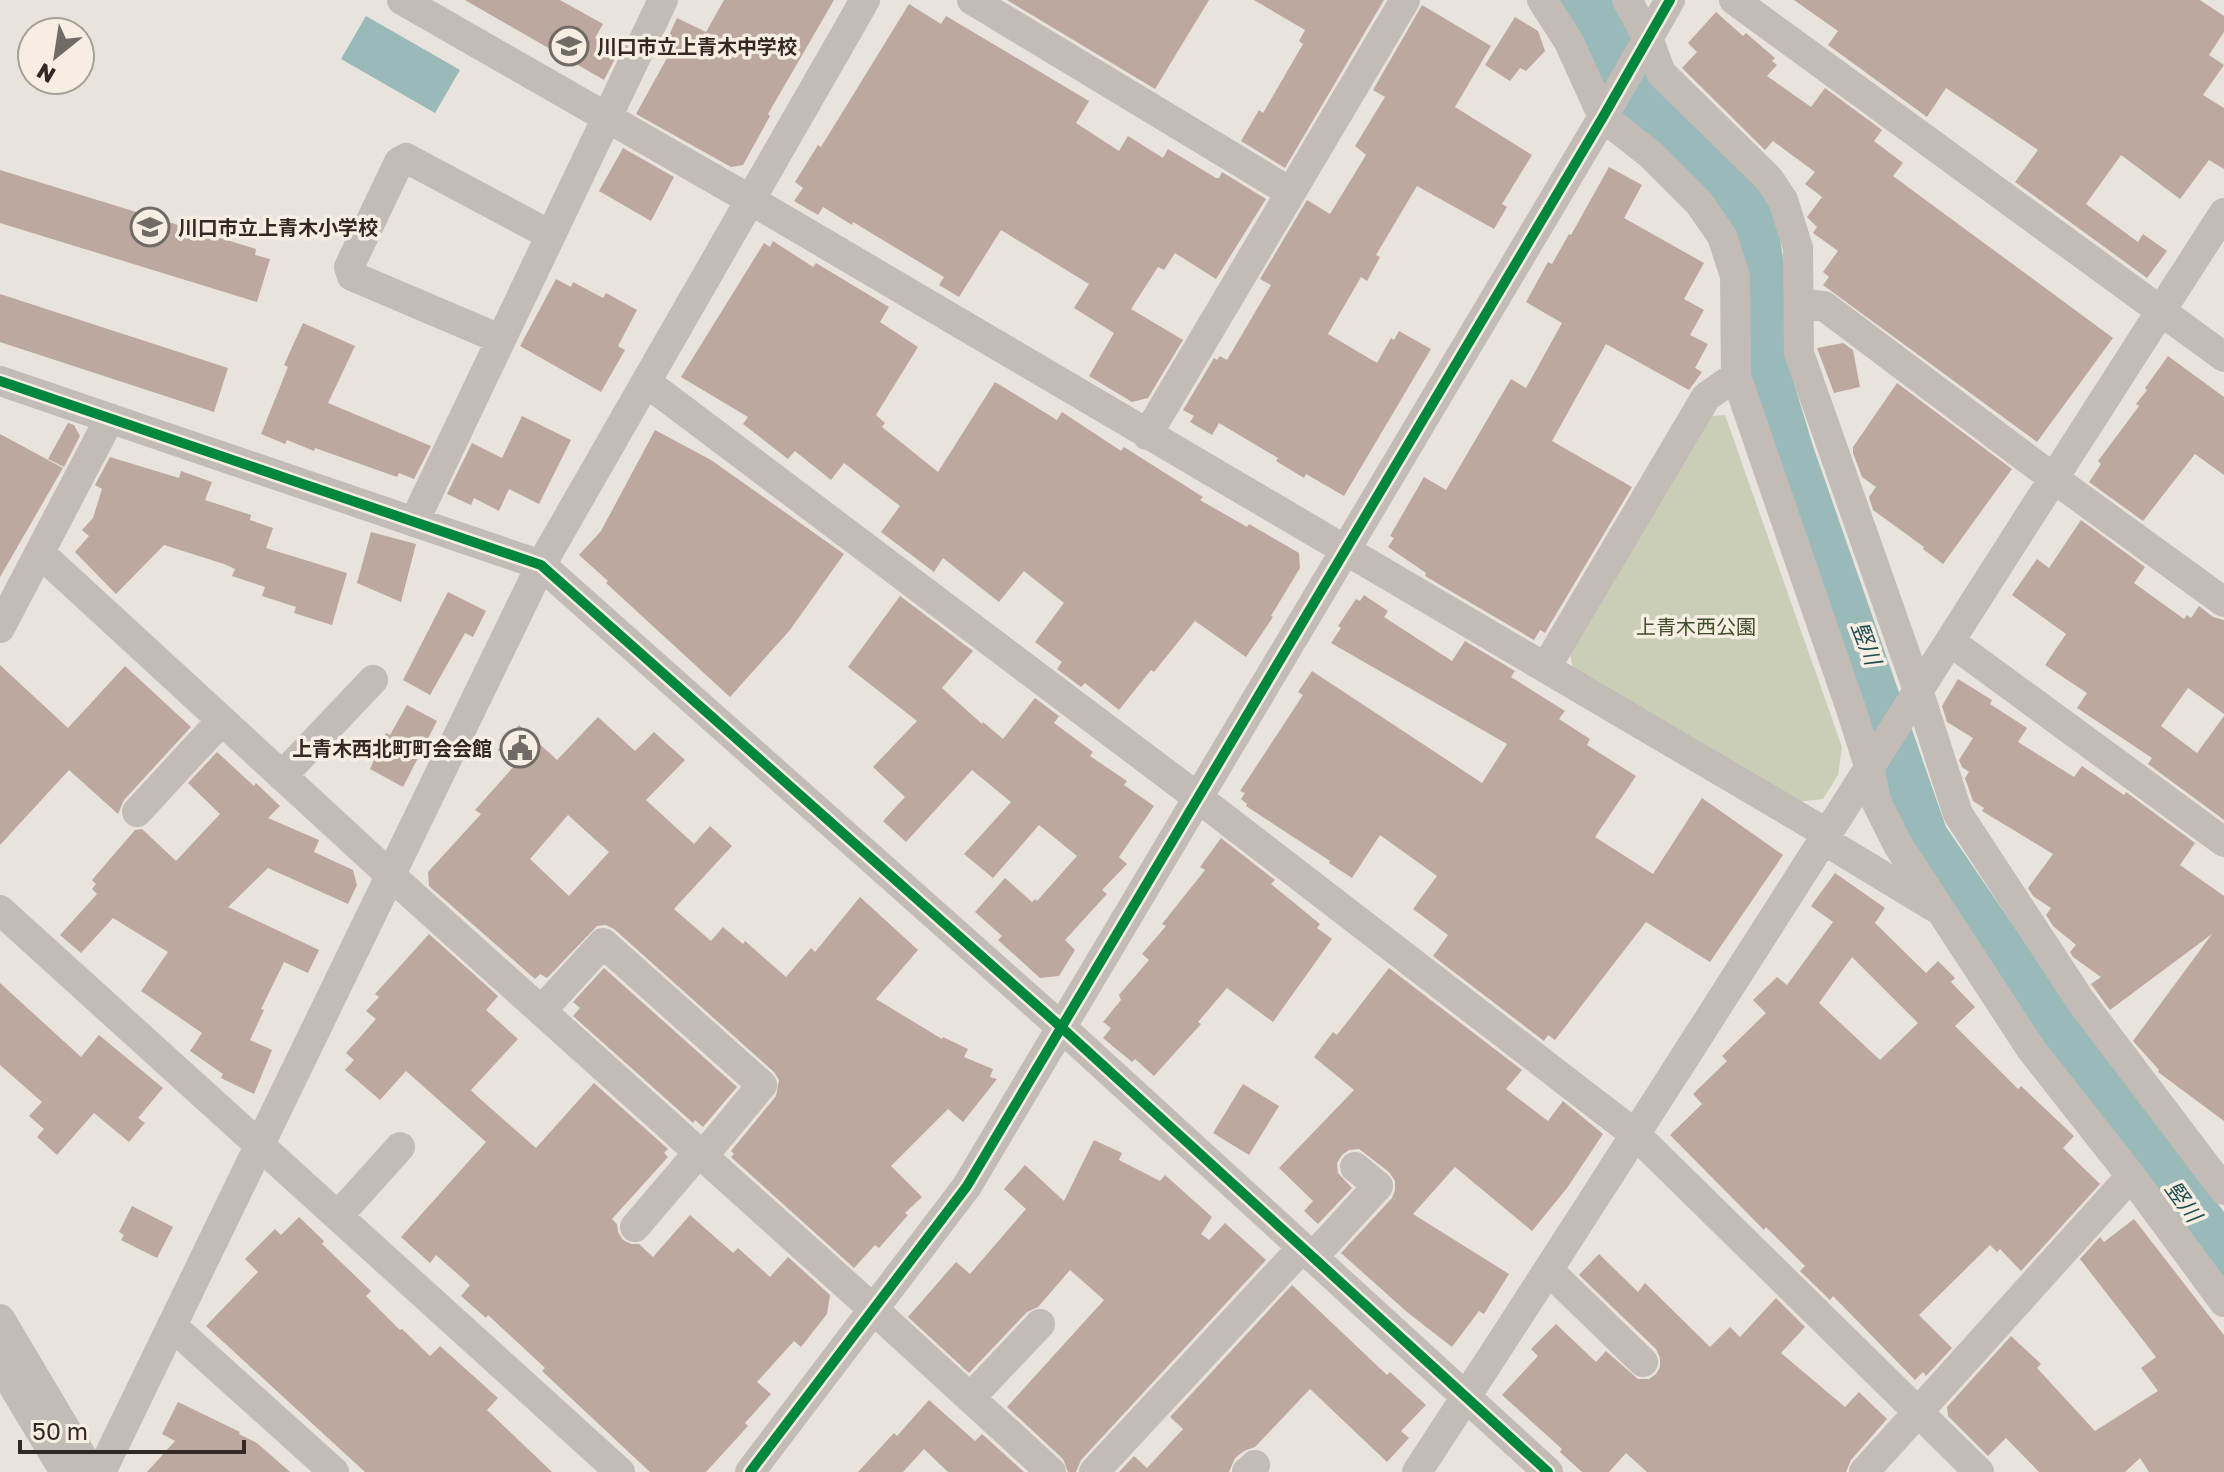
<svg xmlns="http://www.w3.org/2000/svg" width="2224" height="1472" font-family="'Golos Text','Noto Sans JP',sans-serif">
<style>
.green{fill:#caceb7}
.water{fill:#9abab9}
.building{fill:#bca89f;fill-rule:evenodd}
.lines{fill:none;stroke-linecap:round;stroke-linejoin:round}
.minor{stroke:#c2bbb6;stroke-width:30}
.cycleway-casing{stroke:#f7eee3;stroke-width:15}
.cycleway{stroke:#00873e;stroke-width:10}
.labels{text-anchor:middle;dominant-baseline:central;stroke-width:7;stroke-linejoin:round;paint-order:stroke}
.poi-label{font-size:20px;font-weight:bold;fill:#322925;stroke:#f7eee3;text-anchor:start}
.park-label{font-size:20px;fill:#414e2b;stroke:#f7eee3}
.water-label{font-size:22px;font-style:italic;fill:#1e4d50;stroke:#f7eee3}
</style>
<rect width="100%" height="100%" fill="#e9e3dd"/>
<path class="green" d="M1725,415l117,332 -4,28 -15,24 -26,3 -224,-133 -4,-21 132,-231z"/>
<path class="water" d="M1553,0h61l138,177 25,42 7,46 6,105 23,76 133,381 119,174 159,211v70l-181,-231 -138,-206 -151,-431 -14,-151 -118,-141z
M366,16l94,54 -25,43 -94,-54z"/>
<path class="building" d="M465,0h95l43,24 -8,14 24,13 -15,29z
M724,0h110l-66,114 2,2 -27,49 -12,2 -95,-53 31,-56 -7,-3 17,-37 29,14z
M1007,0h202l-54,89z
M1254,0h130l-99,168 -44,-27 18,-31 4,3 40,-69 -4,-3 6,-11z
M1794,0h406l24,16v16l-15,23 15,10 -21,30 21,13v61l-15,-9 -29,39 -59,-44 -35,49 52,38 5,-8 24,17 -20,27 -132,-96 23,-32 -92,-62 -19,29 -99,-72 10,-14z
M909,4l32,20 5,-8 143,85 -13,22 43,28 9,-15 35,22 5,-9 48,29h3l3,-6 44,27 -50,80 -41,-26 -11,17 -6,-3 -27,42 52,31 -35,58 -16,4 -43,-26 25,-43 -40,-25 15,-24 -88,-54 -42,67 -20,-12 5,-8 -91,-55 -1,3 -29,-18 -5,8 -24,-14 9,-13 -8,-6 23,-37 3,2z
M1422,5l69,41 -36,61 77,48 -30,49 5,3 -13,22 -77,-43 -41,69 4,2 -13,24 -6,-4 -33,57 49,29 14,-25 3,2 5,-9 32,18 -87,147 -38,-22 -2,4 -28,-17 2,-3 -59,-35 -7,12 -22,-13 4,-6 -11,-6 31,-52 3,2 3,-4 7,4 44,-75 -11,-6 47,-79 23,14 36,-59 -11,-9 30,-49 -12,-7z
M1716,12l27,24 3,-3 29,25 -3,3 5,4 -10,11 44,31 14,-19 57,42 -8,11 29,22 -10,13 220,162 -76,104 -214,-157 6,-8 -6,-5 15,-21 -25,-18 4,-6 -10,-10 15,-20 -17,-13 10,-12 -42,-31 -8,9 -83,-82 15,-16 -9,-9z
M1515,17l23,14 7,20 -19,20 -6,-3 -10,13 -25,-16z
M623,148l51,29 -23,44 -52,-30z
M1609,167l33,18 -18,33 80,45 -20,36 20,11 -14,25 18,9 -13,24 7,4 -13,18 -83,-46 -54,97 80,46 -87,146 -5,-3 -6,10 -109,-64 1,-3 -38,-26 6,-9 -4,-2 34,-59 22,13 65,-111 15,9 36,-65 -36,-21 22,-40 4,2 17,-30 2,1z
M0,170l256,79 -1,6 15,4 -13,43 -257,-79z
M773,241l40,26 3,-4 73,44 -9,15 38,25 -42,68 9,8 -3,4 56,45 57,-90 62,38 5,-8 59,39 3,-4 79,50 -3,3 47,27 2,-3 50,29 1,15 -29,48 2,1 -27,40 -51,-36 -41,51 -3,-2 -32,40 -34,-27 -4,4 -24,-18 5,-7 -27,-20 29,-39 -40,-32 -25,31 -56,-44 -9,14 -53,-40 19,-26 -56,-43 -13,17 -36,-29 -7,8 -45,-35 5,-7 -67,-40 83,-134 6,4z
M556,279l15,8 2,-5 30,16 3,-5 31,17 -19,36 7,4 -24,42 -81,-46z
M0,294l228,74 -14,44 -214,-70z
M303,323l52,23 -27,57 103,43 -17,33 -15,-6 -2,4 -82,-29 -1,3 -27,-11 -2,4 -24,-10 27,-67 -4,-2z
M1843,343l10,7 7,37 -26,6 -17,-45z
M2168,356l56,41v78l-29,-21 -52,67 -54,-39 12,-18 -3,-3 41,-55 -3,-2 11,-14 -2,-2z
M1897,383l115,86 -69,95 -20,-15 1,-2 -51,-37 -4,-13 7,-10 -14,-10 -9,-24v-6z
M522,416l49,24 -32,64 -30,-15 -10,22 -25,-13 -3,7 -24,-11 25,-51 30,15z
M68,423l6,2 6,11 -16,31 -16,-8z
M655,430l56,30 133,94 -54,76 -60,67 -124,-114 2,-2 -29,-26 22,-24z
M0,434l63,34 -63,109z
M110,457l69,21 2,-7 31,11 -7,18 46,15 -1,5 23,8 -7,20 81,25 -15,52 -38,-12 2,-6 -34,-11 3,-9 -33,-11 3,-7 -11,-5 -60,-19 -48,49 -41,-42 14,-16 -7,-6 11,-12 9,-29 -7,-4z
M2081,520l64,47 -11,16 50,36 3,-4 4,3 8,-12 14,11 11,3v94l-36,-26 -27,38 36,27 27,-37v104l-76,-56 4,-6 -75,-50 10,-15 -42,-28 21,-31 -54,-39 25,-36 12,9z
M371,532l45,12 -15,58 -44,-19z
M448,592l38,19 -13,26 -8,-4 -35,62 -27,-15z
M1364,595l24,16 -4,6 68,44 13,-20 50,30 -4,6 54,34 -6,8 31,20 -3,6 49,31 -41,61 58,37 49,-76 81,57 -73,107 -64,-40 -91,118 -7,-5 -4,6 -111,-85 15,-21 -35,-26 24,-33 -57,-41 -28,43 -23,-15 1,-2 -84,-55 1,-2 -6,-5 4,-6 -5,-2 63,-96 -5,-3 14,-21 170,112 25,-39 -176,-101 10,-15 -3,-2 18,-27 4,2z
M900,596l73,55 -31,37 40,36 1,-2 20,17 32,-41 24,18 -5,7 39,29 -3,4 37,25 -3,4 30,21 -35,51 8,7 -25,26 5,4 -42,46 10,10 -16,26 -19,2 -42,-38 4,-4 -27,-24 30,-34 27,24 3,-3 2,2 40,-45 -38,-31 -46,53 -29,-24 47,-52 -39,-32 -66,72 -23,-21 22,-24 -32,-30 44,-46 -69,-54z
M0,665l68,63 57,-62 66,61 -67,73 -6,14 -49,-44 -69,75z
M1958,679l34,21 -2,4 37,24 -9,14 56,35 8,-11 42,29 2,-3 69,51 -15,22 44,31v225l-66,-49 1,-2 -26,-29 79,-107 -102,76 -19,-26 10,-7 -28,-20 -3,-5 6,-7 -23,-19 -7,-11 5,-7 -18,-12 -5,-8 25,-34 -71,-43 2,-3 -11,-7 -8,-23 4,-6 -7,-5 -3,-7 14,-22 -26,-16 -5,-16z
M407,705l30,16 -34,66 -33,-18 16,-36 4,2z
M598,717l37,34 19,-19 31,28 -39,40 48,44 16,-18 22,20 -58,63 37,32 12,-14 20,17 2,-3 41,36 25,-29 4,4 45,-55 58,53 -42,49 66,40 1,-2 25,12 -4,8 29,12 -3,8 7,2 -34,43 -15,-13 -57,57 31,31 -17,16 3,2 -29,33 -4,-3 -21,23 -123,-111 3,-3 -3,-3 45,-55 3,-16 -5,-8 -160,-143 -8,-4 -9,1 -50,52 -7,-4 -5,5 -106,-93 -1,-14 53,-58 -6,-4 40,-45 -17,-15 21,-25 38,35zM568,815l41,37 -40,44 -39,-37z
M217,752l37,34 2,-3 24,23 -12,12 51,22 -5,12 39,18 4,15 -9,19 -80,-36 -40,39 91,43 -11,23 -24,-11 -23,47 3,1 -14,30 22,10 -18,44 -33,-16 2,-4 -33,-23 12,-18 -61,-42 27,-39 -55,-34 -32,35 -21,-18 37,-41 -5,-5 4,-5 -4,-4 43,-50 7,-1 34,32 44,-47 -32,-31z
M1221,838l54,42 -4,4 49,40 -3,4 15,11 -59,83 -46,-34 -29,34 3,2 -47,52 -19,-17 -3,3 -29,-24 8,-10 -8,-6 18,-22 -2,-5 30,-35 -7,-6 24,-28 -4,-2 43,-54 -5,-3z
M1835,873l50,35 -10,15 51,50 12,-12 17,17 -4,4 24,25 -20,19 63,63 3,-3 53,50 -11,12 37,36 -79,87 -21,-22 -3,3 -7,-7 -71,70 33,33 -26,28 -3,-4 -8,8 -82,-84 -3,4 -30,-29 5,-5 -39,-39 -2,3 -94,-95 32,-31 -9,-10 34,-33 -5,-5 44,-43 -13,-13 24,-23 10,8 46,-63 -22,-16zM1852,957l66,66 -38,37 -61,-57z
M429,934l69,62 -12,14 32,29 -47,51 7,7 58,51 58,-65 74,66 -4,4 4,4 -56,62 5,5 1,8 5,8 8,4h8l14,13 37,-42 43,38 5,-5 32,29 18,-20 42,38 -3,19 -26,33 -7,-6 -37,41 14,12 -26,29 3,3 -42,46h-56l-108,-101 3,-3 -57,-53 -2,3 -25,-22 9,-11 -34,-30 -6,8 -29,-26 85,-95 -80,-71 -26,29 -35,-30 9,-10 -8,-7 30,-34 -10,-8 13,-14 -4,-3z
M604,968l133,119 -34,40 -8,-7 -2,3 -120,-107 7,-8 -7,-6z
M1389,968l133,102 -16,19 42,32 15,-20 40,33 -36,54 -35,43 -77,-64 -42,47 96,60 -25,40 -5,-3 -27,36 -45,-35 -66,-59 51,-55 3,-8v-9l-6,-9 -30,-23 -10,1 -7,5 -5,8 1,10 14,15 -34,36 -14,-13 9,-10 -34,-33 75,-78 -40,-33 19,-25 4,3z
M0,983l81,74 18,-22 64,53 -25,30 7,5 -16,19 -35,-29 -37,42 -20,-18 7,-8 -15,-13 13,-14 -42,-37z
M1243,1084l36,22 -30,49 -36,-22z
M1094,1140l28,13 -3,7 41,21 5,-6 47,42 -11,17 8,6 16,-17 41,37 -185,200 -5,12h-8l-5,-13 -56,-52 97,-107 -34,-30 -32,37 -11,5 -58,61 -61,-56 48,-55 14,12 56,-65 -22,-20 21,-24 39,36z
M132,1206l41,21 -16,31 -36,-18 3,-5 -5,-3z
M299,1217l25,24 -2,3 49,47 -5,5 34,34 2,-1 28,27 10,-10 58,52 -11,12 65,62h-187l-159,-146 52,-54 -13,-13 30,-30 6,6z
M2134,1219l90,116v137h-75l-9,-14 -15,14h-86l-33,-34 -18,18 -40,-40 -1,-9 64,-71 30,28 -4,4 58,63 63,-40 -17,-23 15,-11 -76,-98 20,-22 4,5z
M1599,1254l39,38 7,-9 65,64 20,-20 10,10 36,-39 29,29 -24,26 64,54 14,-15 28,27 -36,41 -5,12h-199l-21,-19 -17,19h-27l-22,-20 2,-3 -60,-54 36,-39 -7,-7 25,-25 40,38 10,-11 32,28h11l7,-5 4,-7v-9l-4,-9 -77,-74z
M1292,1285l95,90 3,-3 36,33 -25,26 8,7 -22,24 -77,-73 -55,58 -11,4 -9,7 -6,14h-110l15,-16 13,12 36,-39 -13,-12z
M929,1400l46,41 7,-7 42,38h-76l-24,-23 -21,23h-45l36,-39 3,3z
M178,1402l62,30 -1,2 18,9 33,29h-143l28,-31 -13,-7z"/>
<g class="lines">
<path class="minor" d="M402,0l347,199 1077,634
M972,0l318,192
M1542,0l27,42 34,75 47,37 49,49 23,33 13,40 1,100 115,333 19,60 6,32 22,44 133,204 100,127 93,126
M1627,0l21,38 13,35 108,106 14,21 15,48 1,105 120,340 39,121 122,186 144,190
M1734,0l490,357
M1801,304l23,2 229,172 171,124
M500,339l-148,-63 -3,-9 50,-105 7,-4 144,77
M0,381l541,184 520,462 487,445
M646,382l551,415 439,338 343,337
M1147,435l258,-435
M414,522l249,-522
M41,554l349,321 483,434 178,163
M0,628l110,-210
M1951,642l273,200
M1546,667l160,-270 30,-21
M282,776l91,-96
M137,812l85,-92
M1822,839l112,68
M0,910l620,562
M541,1011l62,-68 159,142 -59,71
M338,1216l62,-69
M635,1227l64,-75
M1313,1257l65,-71 -23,-19
M1548,1270l95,92
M0,1319l91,153
M172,1326l162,146
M0,1364l65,108
M970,1398l70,-74
M101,1472l440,-907 324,-565
M750,1472l217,-286 636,-1069 67,-117
M1094,1472l208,-224
M1247,1472l8,-7
M1417,1472c273,-417 536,-840 807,-1259
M1864,1472l267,-296"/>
<defs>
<path id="cycleway" d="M0,381l541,184 520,462 487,445
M750,1472l217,-286 636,-1069 67,-117"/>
</defs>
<use href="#cycleway" class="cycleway-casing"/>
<use href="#cycleway" class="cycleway"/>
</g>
<defs>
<symbol id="school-ring" viewBox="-11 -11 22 22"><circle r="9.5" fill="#f7eee3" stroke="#726a65" stroke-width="1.5"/><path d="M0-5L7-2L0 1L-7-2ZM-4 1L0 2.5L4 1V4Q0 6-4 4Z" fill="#726a65"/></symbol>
<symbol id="civic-ring" viewBox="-11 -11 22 22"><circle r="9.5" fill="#f7eee3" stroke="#726a65" stroke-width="1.5"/><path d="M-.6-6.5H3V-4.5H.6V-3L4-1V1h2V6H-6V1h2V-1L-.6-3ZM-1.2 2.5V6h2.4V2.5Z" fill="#726a65"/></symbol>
</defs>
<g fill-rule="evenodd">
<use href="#school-ring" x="547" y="24" width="44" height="44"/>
<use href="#school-ring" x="128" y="205" width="44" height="44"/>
<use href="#civic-ring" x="498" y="726" width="44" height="44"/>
</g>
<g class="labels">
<g class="poi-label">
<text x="597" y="46">川口市立上青木中学校</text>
<text x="178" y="227">川口市立上青木小学校</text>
<text x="492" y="748" text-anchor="end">上青木西北町町会会館</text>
</g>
<g class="park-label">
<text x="1696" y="626">上青木西公園</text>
</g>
<g class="water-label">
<text transform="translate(1867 643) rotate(69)">竪川</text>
<text transform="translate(2184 1201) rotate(54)">竪川</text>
</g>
</g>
<g transform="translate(56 56) rotate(210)"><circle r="38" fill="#f7eee3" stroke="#a89f97" stroke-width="2"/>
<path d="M0-6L14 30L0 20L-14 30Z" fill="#726a65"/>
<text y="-12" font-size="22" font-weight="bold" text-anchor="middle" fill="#322925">N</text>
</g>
<path d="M20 1440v12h224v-12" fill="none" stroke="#322925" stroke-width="4"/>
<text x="32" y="1440" font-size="24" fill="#322925" stroke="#f7eee3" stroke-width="6" paint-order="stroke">50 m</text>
</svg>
